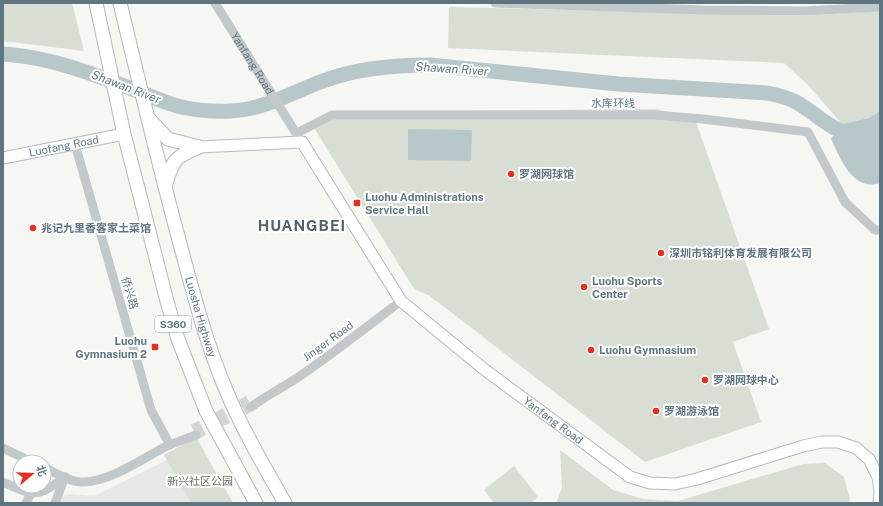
<svg xmlns="http://www.w3.org/2000/svg" width="883" height="506" font-family="'Public Sans','Noto Sans SC',sans-serif">
<style>
.built{fill:#e7e7e6}
.green{fill:#d8ded3}
.water{fill:#b8c8ca}
.lines{fill:none;stroke-linecap:round;stroke-linejoin:round}
.river{stroke:#b8c8ca;stroke-width:15}
.minor-tunnel{stroke:#d0d6d6;stroke-width:9;stroke-dasharray:9 4.5;stroke-linecap:butt}
.major-casing{stroke:#b4babd;stroke-width:13}
.highway-casing{stroke:#b5babc;stroke-width:15}
.minor{stroke:#c3c8cb;stroke-width:9}
.major{stroke:#fff;stroke-width:11}
.highway{stroke:#fff;stroke-width:13}
.poi-dot{fill:#ef2c19;stroke:#fff;stroke-width:1.5}
.labels{text-anchor:middle;dominant-baseline:central;stroke-width:4;stroke-linejoin:round;paint-order:stroke}
.shield{fill:#fff;stroke:#8f9fa6;stroke-width:1}
.shield-label{font-size:10px;font-weight:bold;fill:#5f7680}
.street-label{font-size:11px;fill:#5f7680;stroke:#fff}
.poi-label{font-size:11px;font-weight:bold;fill:#5f7680;stroke:#fff;text-anchor:start}
.park-label{font-size:11px;fill:#66775e;stroke:#fff}
.water-label{font-size:12px;font-style:italic;fill:#5a777c;stroke:#fff}
.district-label{font-size:15px;font-weight:bold;letter-spacing:1px;fill:#51636a;stroke:#fff}
</style>
<rect width="100%" height="100%" fill="#f6f6f2"/>
<path class="built" d="M167,460l24,43h-142l20,-9 25,2z"/>
<path class="green" d="M3,3h69l12,48 -81,-10z
M449,7l350,9 81,-5v100l-11,7 -27,6 -34,-39 -24,-22 -336,-15z
M656,109l39,10 74,210 -36,13 28,80 -116,40 -215,-166 -14,-6 -5,-6 -100,-161 21,-11z
M196,437l37,66h-42l-27,-48z
M560,450l53,40 30,9 35,2 125,-37 22,-1 19,14 6,22 -1,4h-293l6,-15z
M514,466l24,31 -7,6h-37l-10,-13z"/>
<path class="water" d="M880,111v72c-27,9 -40,-25 -49,-44l11,-15 27,-6z
M408,129l64,1 -1,31 -63,-1z"/>
<g class="lines">
<path class="river" d="M3,54c34,2 68,12 100,24 23,8 45,18 68,26 17,6 42,8 60,7 32,-1 62,-19 92,-30 32,-12 73,-16 107,-16l188,19 149,9c10,2 20,4 29,9 20,11 36,31 60,32 8,0 16,-3 24,-5"/>
<path class="minor-tunnel" d="M193,429l55,-29
M196,435l55,-28"/>
<defs>
<g id="major">
<path id="s2" d="M199,147l103,-5 99,159 84,69 145,107 20,6 25,1 22,-5 106,-33 19,-4h16l18,6 13,11 9,18 2,14"/>
<path id="s3" d="M3,158l121,-24"/>
<path d="M879,503l1,-11"/>
</g>
<g id="highway">
<path d="M96,3l28,131 44,171 10,34 28,72 50,92"/>
<path id="s4" d="M120,3c18,75 36,151 56,226 15,55 28,109 50,161 16,39 38,76 59,113"/>
<path d="M150,120l18,19 31,8"/>
<path d="M165,187c8,-26 7,-29 34,-40"/>
</g>
</defs>
<use href="#major" class="major-casing"/>
<use href="#highway" class="highway-casing"/>
<g class="minor">
<path id="s1" d="M215,3l84,135"/>
<path d="M495,3l209,7 99,1 77,-4"/>
<path d="M297,133l35,-18h323l48,4 105,13 37,70 30,28h5"/>
<path d="M75,144l76,266 19,35"/>
<path d="M251,407c16,-12 33,-20 49,-31 35,-24 68,-50 101,-75"/>
<path d="M3,448l29,14"/>
<path d="M44,467c11,6 24,14 37,15 25,2 61,-23 84,-35 10,-5 21,-8 31,-12"/>
<path d="M3,482c31,14 34,16 62,-5"/>
<path d="M26,503l5,-10"/>
<path d="M55,503l10,-26"/>
</g>
<use href="#major" class="major"/>
<use href="#highway" class="highway"/>
</g>
<g class="poi-dot">
<circle cx="511" cy="174" r="4"/>
<rect x="353" y="199" width="8" height="8" rx="2"/>
<circle cx="33" cy="228" r="4"/>
<circle cx="661" cy="253" r="4"/>
<circle cx="584" cy="287" r="4"/>
<rect x="151" y="343" width="8" height="8" rx="2"/>
<circle cx="591" cy="350" r="4"/>
<circle cx="705" cy="380" r="4"/>
<circle cx="656" cy="411" r="4"/>
</g>
<g class="labels">
<rect class="shield" x="155" y="316" width="36" height="16" rx="3"/>
<g class="shield-label">
<text x="173" y="324">S360</text>
</g>
<g class="street-label">
<text stroke="none"><textPath href="#s1" startOffset="71">Yanfang Road</textPath></text>
<text x="613" y="103">水库环线</text>
<text stroke="none"><textPath href="#s3" startOffset="62">Luofang Road</textPath></text>
<text transform="translate(130 293) rotate(74)">侨兴路</text>
<text stroke="none"><textPath href="#s4" startOffset="324">Luosha Highway</textPath></text>
<text transform="translate(328 341) rotate(-36)">Jinger Road</text>
<text stroke="none"><textPath href="#s2" startOffset="484">Yanfang Road</textPath></text>
</g>
<g class="poi-label">
<text x="519" y="174">罗湖网球馆</text>
<text x="365" y="197">Luohu Administrations<tspan x="365" dy="13">Service Hall</tspan></text>
<text x="41" y="228">兆记九里香客家土菜馆</text>
<text x="669" y="253">深圳市铭利体育发展有限公司</text>
<text x="592" y="281">Luohu Sports<tspan x="592" dy="13">Center</tspan></text>
<text x="147" y="341" text-anchor="end">Luohu<tspan x="147" dy="13">Gymnasium 2</tspan></text>
<text x="599" y="350">Luohu Gymnasium</text>
<text x="713" y="380">罗湖网球中心</text>
<text x="664" y="411">罗湖游泳馆</text>
</g>
<g class="park-label">
<text x="200" y="481">新兴社区公园</text>
</g>
<g class="water-label">
<text transform="translate(452 69) rotate(4)">Shawan River</text>
<text transform="translate(126 87) rotate(21)">Shawan River</text>
</g>
<g class="district-label">
<text x="302" y="225">HUANGBEI</text>
</g>
</g>
<rect width="883" height="506" fill="none" stroke="#5f7680" stroke-width="8"/>
<g transform="translate(32 474) rotate(71)"><circle r="19" fill="#ffffff" stroke="#bfc8cc"/>
<path d="M0-3L7 15L0 10L-7 15Z" fill="#ef2c19"/>
<text y="-6" font-size="11" font-weight="bold" text-anchor="middle" fill="#5f7680">北</text>
</g>
</svg>
